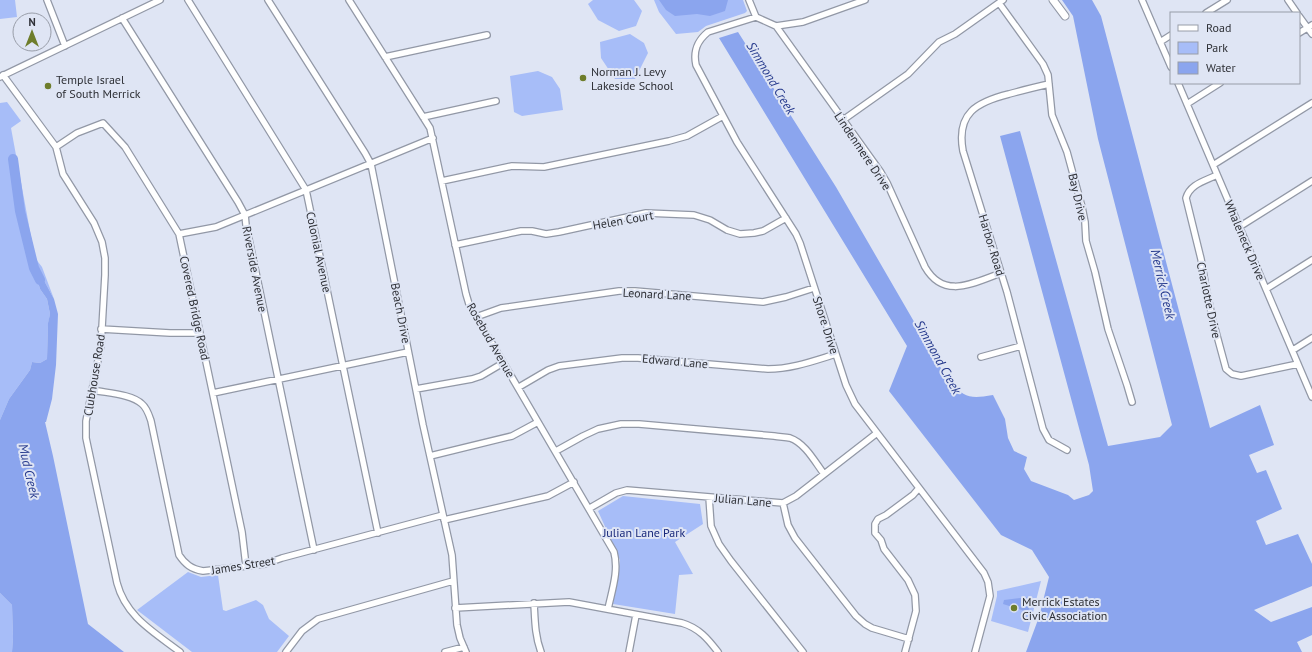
<svg xmlns="http://www.w3.org/2000/svg" width="1312" height="652" font-family="'PT Sans',sans-serif">
<style>
.green{fill:#a7bdf8}
.water{fill:#8ba5ee}
.lines{fill:none;stroke-linecap:round;stroke-linejoin:round}
.river{stroke:#8ba5ee;stroke-width:10}
.minor-casing{stroke:#9298a6;stroke-width:8}
.tertiary-casing{stroke:#9298a6;stroke-width:9}
.minor{stroke:#fff;stroke-width:5.5}
.tertiary{stroke:#fff;stroke-width:7}
.poi-dot{fill:#6e7d2b;stroke:#dfe5f4;stroke-width:1.5}
.labels{text-anchor:middle;dominant-baseline:central;stroke-width:4;stroke-linejoin:round;paint-order:stroke}
.poi-label{font-size:12px;fill:#2e3036;stroke:#dfe5f4;text-anchor:start}
.street-label{font-size:12px;fill:#2e3036;stroke:#dfe5f4}
.park-label{font-size:12px;fill:#18287a;stroke:#dfe5f4}
.water-label{font-size:13px;font-style:italic;fill:#263a8d;stroke:#dfe5f4}
</style>
<rect width="100%" height="100%" fill="#dfe5f4"/>
<path class="green" d="M0,0h15l2,17 -17,2z
M593,0h41l8,11 -6,15 -17,5 -21,-11 -10,-16z
M654,0h89l4,11 -2,2 -39,13 -8,6 -22,2 -17,-22z
M630,34l14,9 4,10 -13,26h-20l-14,-21 -1,-16z
M538,71l14,6 8,12 3,21 -41,6 -8,-4 -4,-36z
M7,102l14,19 -10,7 24,130 7,9 12,32 -14,-26 -6,-5 6,21 7,10 3,15 -2,10 -1,35 -7,4 -8,-1 -2,8 -21,29 -9,21v-317z
M623,496l77,8 3,20 -28,18 18,32 -14,1 -4,39 -62,-10 7,-44 -22,-49z
M188,572l13,5 17,-2 5,35 3,1 30,-11 7,5 6,14 20,17 -12,16h-85l-55,-42z
M1041,581l-13,51 -37,-11 6,-25v-5z
M0,593l12,12 1,33 -1,14h-12z"/>
<path class="water" d="M659,0h69l-3,11 -15,5 -13,-2 -22,2 -9,-6z
M1062,0h30l9,16 109,412 50,-23 14,40 -25,10 8,18 9,-3 16,39 -26,12 10,24 32,-11 14,30v22l-58,24 17,12 41,-15v28l-15,7 5,10h-276l13,-35 10,-40 -17,-27 -31,-15 -112,-144 18,-45 -188,-308 19,-6 98,155 113,195c17,16 21,17 44,13l12,24 3,19 6,13 13,6 -3,12 7,12 37,14 6,5 15,-5 4,-4 -4,-26 -89,-329 20,-5 88,315 52,-9 12,-12 -74,-286 -25,-123z
M34,268l6,5 14,26 4,15 -2,51 -4,34 -6,23h-1l8,34 35,168 36,28h-112l1,-14 -1,-33 -12,-12v-173l9,-21 21,-29 2,-8 8,1 7,-4 1,-36 2,-9 -3,-15 -7,-10z
M1029,597l2,3 -3,12 -25,-8 1,-4z"/>
<g class="lines">
<path class="river" d="M13,159l7,52 14,57 6,12"/>
<defs>
<path id="minor" d="M47,0l18,46
M188,0l118,190 72,343
M268,0l97,153 6,11 52,261 29,130 5,70 3,13 6,14
M349,0l81,128 36,166 3,10 145,248c5,19 -2,38 -6,57
M749,0l7,17 20,9 104,145 7,12 38,84c19,33 48,16 76,6
M1142,0l29,67
M1288,0l9,13
M999,3l44,61 5,11 4,40 15,37 15,55 3,15 1,19 9,31 13,57 19,56 5,17
M1206,13l21,-13
M1299,16l13,18
M756,17l-48,15c-11,9 -15,19 -12,33l41,77 59,92 4,9 46,142 9,19 129,169 4,9 2,14 -15,56
M122,18l116,184 7,13 1,10 68,325
M776,26l27,-4 62,-22
M1299,33l13,-8
M1160,42l11,-7
M385,57l102,-22
M3,75l53,72 7,27 31,49 8,19 3,16v17l-4,70 -15,76v17l31,145c9,34 37,49 63,69
M0,77l160,-77
M1178,83l134,314
M1049,84c-13,3 -26,6 -40,10 -32,8 -53,19 -46,57l44,141 36,137 6,11 18,10
M1187,104l33,-21
M423,117l73,-16
M843,120l65,-46 31,-32 16,-8 48,-34
M56,147l21,-14 26,-10 22,24 54,87 63,298 4,34
M1213,165l99,-62
M1217,175c-12,6 -27,9 -31,23l15,61 5,29 7,33 13,48 6,5 9,2 57,-12
M442,181l70,-15 32,1 125,-26 18,-5 36,-20
M1239,227l73,-46
M179,234l37,-7 217,-89
M455,245l66,-14h11l14,3 13,-2 87,-19 48,2 16,5 17,10 13,4 14,-1 9,-2 23,-13
M1266,289l46,-29
M476,317l25,-9 118,-17h16l128,11 23,-5 28,-9
M101,329l69,4h30
M1293,350l19,-12
M981,357l40,-11
M519,387l29,-17 11,-4 63,-8h16l130,11c24,0 45,-8 68,-15
M416,389l56,-10 9,-3 22,-13
M93,390c13,3 39,4 49,14 5,4 7,11 9,17l28,134c6,9 12,14 24,16l62,-7 17,-6 161,-43
M213,393l195,-41
M556,451l27,-15 15,-7 23,-5h18l135,12c5,1 11,1 16,2 15,5 25,24 34,36
M430,456l82,-20 26,-14
M709,497l2,29 8,18 12,17 72,91
M783,503l5,22 7,13 61,78 9,8 7,4 37,11
M590,508l26,-15 11,-3 156,13 13,-7 81,-63
M444,520l104,-24 26,-14
M534,603c1,18 1,33 7,49
M455,608l114,-6 113,21c17,5 26,16 36,29
M286,652l16,-21 16,-12 135,-38
M445,652l19,-5
M629,652l7,-37
M905,652l11,-41 -1,-16 -7,-15 -24,-31 -3,-9 -6,-7v-9l3,-5 8,-4 27,-20 6,-7"/>
<path id="tertiary" d="M1053,0l12,16"/>
</defs>
<use href="#minor" class="minor-casing"/>
<use href="#tertiary" class="tertiary-casing"/>
<use href="#minor" class="minor"/>
<use href="#tertiary" class="tertiary"/>
</g>
<g class="poi-dot">
<circle cx="583" cy="78" r="4"/>
<circle cx="48" cy="86" r="4"/>
<circle cx="1014" cy="608" r="4"/>
</g>
<g class="labels">
<g class="poi-label">
<text x="591" y="71">Norman J. Levy<tspan x="591" dy="14">Lakeside School</tspan></text>
<text x="56" y="79">Temple Israel<tspan x="56" dy="14">of South Merrick</tspan></text>
<text x="1022" y="601">Merrick Estates<tspan x="1022" dy="14">Civic Association</tspan></text>
</g>
<g class="street-label">
<text transform="translate(863 151) rotate(56)">Lindenmere Drive</text>
<text transform="translate(1078 197) rotate(77)">Bay Drive</text>
<text transform="translate(623 220) rotate(-10)">Helen Court</text>
<text transform="translate(1245 240) rotate(67)">Whaleneck Drive</text>
<text transform="translate(992 245) rotate(73)">Harbor Road</text>
<text transform="translate(319 252) rotate(78)">Colonial Avenue</text>
<text transform="translate(255 269) rotate(79)">Riverside Avenue</text>
<text transform="translate(657 294) rotate(3)">Leonard Lane</text>
<text transform="translate(1209 300) rotate(78)">Charlotte Drive</text>
<text transform="translate(195 308) rotate(78)">Covered Bridge Road</text>
<text transform="translate(401 313) rotate(79)">Beach Drive</text>
<text transform="translate(826 325) rotate(72)">Shore Drive</text>
<text transform="translate(491 340) rotate(60)">Rosebud Avenue</text>
<text transform="translate(675 361) rotate(5)">Edward Lane</text>
<text transform="translate(94 375) rotate(-81)">Clubhouse Road</text>
<text transform="translate(743 500) rotate(5)">Julian Lane</text>
<text transform="translate(243 565) rotate(-9)">James Street</text>
</g>
<g class="park-label">
<text x="644" y="532">Julian Lane Park</text>
</g>
<g class="water-label">
<text transform="translate(771 78) rotate(59)">Simmond Creek</text>
<text transform="translate(1163 284) rotate(77)">Merrick Creek</text>
<text transform="translate(938 357) rotate(61)">Simmond Creek</text>
<text transform="translate(29 471) rotate(77)">Mud Creek</text>
</g>
</g>
<rect x="1170" y="12" width="130" height="72" fill="#dfe5f4" stroke="#989da8"/>
<rect x="1178" y="25" width="20" height="6" fill="#ffffff" stroke="#989da8"/>
<text x="1206" y="32" font-size="12" fill="#2e3036">Road</text>
<rect x="1178" y="42" width="20" height="12" fill="#a7bdf8" stroke="#989da8"/>
<text x="1206" y="52" font-size="12" fill="#2e3036">Park</text>
<rect x="1178" y="62" width="20" height="12" fill="#8ba5ee" stroke="#989da8"/>
<text x="1206" y="72" font-size="12" fill="#2e3036">Water</text>
<g transform="translate(32 32)"><circle r="19" fill="#dfe5f4" stroke="#989da8"/>
<path d="M0-3L7 15L0 10L-7 15Z" fill="#6e7d2b"/>
<text y="-6" font-size="11" font-weight="bold" text-anchor="middle" fill="#2e3036">N</text>
</g>
</svg>
